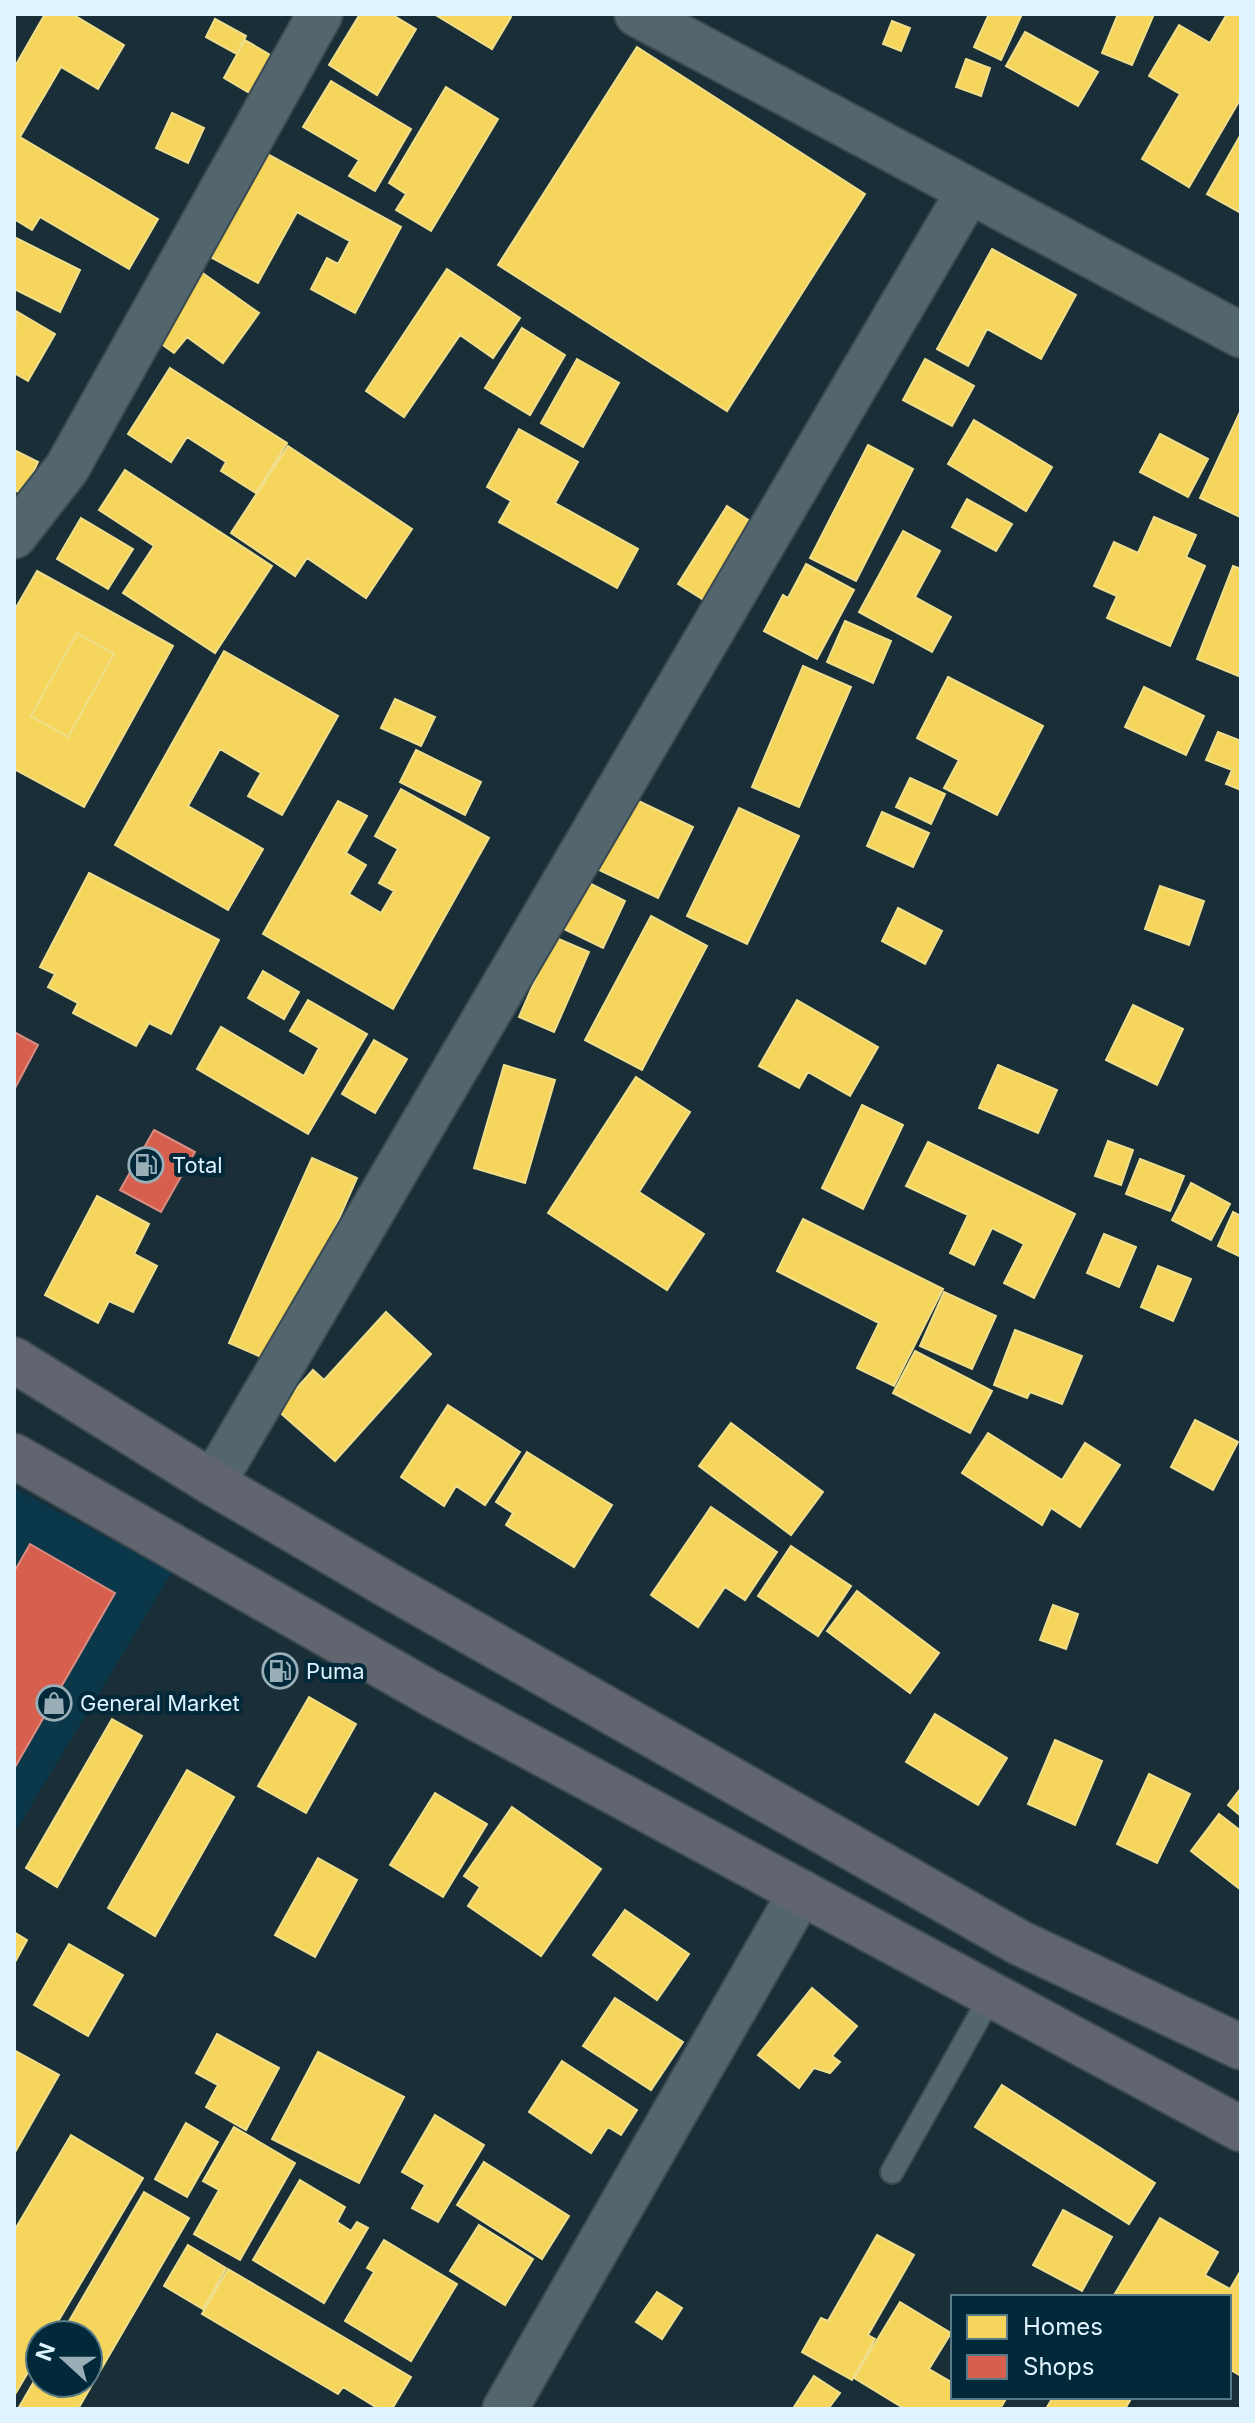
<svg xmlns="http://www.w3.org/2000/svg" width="1255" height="2423" font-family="Inter,sans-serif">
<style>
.built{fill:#0a384a}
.homes{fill:#f6d55c;stroke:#efde8c;stroke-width:2;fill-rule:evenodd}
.shops{fill:#d6604d;stroke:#d88c82;stroke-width:2}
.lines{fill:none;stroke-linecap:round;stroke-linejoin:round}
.lane-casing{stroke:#3b4a51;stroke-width:26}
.street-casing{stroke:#3b4a51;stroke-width:48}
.highway-casing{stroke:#3b4a51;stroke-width:48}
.lane{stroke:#53656d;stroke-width:22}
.street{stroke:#53656d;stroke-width:44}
.highway{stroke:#606570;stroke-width:44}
.labels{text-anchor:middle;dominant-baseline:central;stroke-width:8;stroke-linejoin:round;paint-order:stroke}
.poi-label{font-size:22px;fill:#def3fd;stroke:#012939;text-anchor:start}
</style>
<rect width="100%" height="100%" fill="#192e36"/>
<path class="built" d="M14,1488l158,84 -158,262z"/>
<path class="homes" d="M45,14h27l52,31 -26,44 -37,-22 -41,70 138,82 -29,50 -89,-52 -8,13 -18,-11v-151z
M360,14h31l25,15 -39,66 -48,-30z
M434,14h73l4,3 -19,32z
M989,14h33l-21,46 -27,-13z
M1118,14h36l-22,51 -30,-12z
M1227,14h14v84l-52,89 -47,-28 38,-65 -31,-18 30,-51 31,18z
M215,19l31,17 -9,18 -31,-17z
M892,21l18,7 -9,23 -18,-7z
M1025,32l73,40 -20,34 -72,-40z
M245,40l39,23 -21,38 -39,-23z
M637,47l228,147 -138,217 -229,-146z
M966,59l24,9 -9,28 -25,-9z
M331,81l80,48 -36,62 -26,-15 10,-16 -56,-33z
M446,87l52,32 -67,112 -35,-21 10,-16 -17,-11z
M172,113l32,15 -16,35 -32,-15z
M1241,134v79l-34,-19z
M253,146l148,81 -46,86 -44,-24 16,-31 11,6 12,-23 -53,-29 -39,71 -53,-29z
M14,237l66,33 -20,42 -46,-23z
M992,249l84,46 -35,64 -54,-30 -19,37 -31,-17z
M197,269l62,44 -36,50 -36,-26 -13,16 -24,-17z
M447,269l73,49 -27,40 -33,-23 -56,82 -38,-26z
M16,311l39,23 -27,47 -14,-8z
M522,328l43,27 -35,60 -45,-27z
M577,359l42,24 -36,64 -42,-24z
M925,359l49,27 -22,40 -49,-26z
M170,368l117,75 -31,50 -35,-22 5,-9 -39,-25 -16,25 -43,-28z
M1241,410v105l-1,2 -40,-19z
M974,420l78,47 -26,44 -78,-47z
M519,429l59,33 -23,41 83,46 -21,39 -118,-66 12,-21 -24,-14z
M1160,434l48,25 -20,38 -48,-25z
M868,445l45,24 -57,112 -46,-23z
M288,446l124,83 -46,69 -59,-40 -12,18 -64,-43z
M14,450l24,12 -15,32 -9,-4z
M125,470l147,96 -57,87 -92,-60 31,-47 -55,-36z
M967,499l45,25 -16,27 -44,-24z
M727,506l32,21 -47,78 -34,-21z
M1154,517l42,18 -10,22 19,9 -35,80 -63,-28 10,-22 -23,-10 20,-44 24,11z
M81,518l52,31 -25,40 -51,-30z
M903,531l37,20 -25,46 36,20 -19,35 -73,-40z
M806,564l48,26 -37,69 -53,-28 19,-36 5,3z
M1233,566l8,3v108l-44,-18z
M37,571l136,75 -89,161 -70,-38v-158zM77,633l37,21 -46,83 -37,-21z
M845,621l46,20 -18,42 -46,-21z
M77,633l37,21 -46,83 -37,-21z
M224,651l114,65 -56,99 -34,-19 13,-23 -41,-24 -32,57 75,43 -35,61 -113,-65z
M803,666l48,21 -52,120 -47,-20z
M948,677l95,49 -46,89 -53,-27 15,-28 -42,-22z
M1144,687l60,29 -18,39 -61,-28z
M395,699l40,18 -14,29 -40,-18z
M1218,732l23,9v49l-15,-6 6,-14 -26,-10z
M416,750l65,32 -16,33 -65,-33z
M910,778l35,16 -14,30 -35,-17z
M401,789l88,49 -96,171 -130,-75 75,-133 29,15 -21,37 20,12 -17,29 32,19 13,-22 -15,-8 19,-34 -23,-13z
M628,796l65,31 -35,71 -65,-31z
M739,808l60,28 -52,108 -60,-28z
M882,812l47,21 -16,34 -46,-21z
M89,873l130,67 -48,94 -22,-11 -13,23 -63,-33 5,-10 -30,-16 7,-13 -15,-7z
M587,882l38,19 -22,47 -39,-19z
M1160,886l44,15 -15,44 -44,-16z
M898,908l44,23 -17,33 -43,-23z
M651,916l56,30 -65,124 -57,-30z
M554,937l35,15 -35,80 -35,-15z
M263,971l36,21 -15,27 -36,-21z
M308,1000l59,34 -59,100 -111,-65 24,-42 83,49 15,-28 -29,-17z
M797,1000l81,47 -28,49 -42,-24 -9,16 -40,-22z
M1133,1005l50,24 -26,56 -51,-25z
M374,1040l33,19 -32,54 -33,-19z
M504,1065l51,15 -30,103 -51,-15z
M998,1065l59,25 -19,43 -59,-25z
M636,1077l54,35 -51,80 65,42 -37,56 -119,-77z
M862,1105l41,20 -40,84 -41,-21z
M1108,1141l25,9 -12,35 -26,-9z
M928,1142l147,72 -41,84 -30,-15 20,-39 -32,-16 -18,37 -24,-12 18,-38 -62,-29z
M312,1158l45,20 -82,185 -46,-20z
M1140,1159l44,17 -14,35 -44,-17z
M1191,1183l39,21 -19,36 -39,-20z
M97,1196l52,28 -15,30 23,12 -24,46 -24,-11 -11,22 -53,-28z
M1233,1212l8,4v41l-23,-11z
M803,1219l140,70 -49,97 -37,-18 22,-45 -102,-52z
M1104,1234l32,13 -17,40 -32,-14z
M1158,1266l33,13 -18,42 -32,-14z
M944,1292l52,24 -24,53 -52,-23z
M386,1312l45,42 -96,107 -58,-51 36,-40 11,10z
M1015,1330l67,26 -20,48 -32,-12 -3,6 -33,-13z
M915,1351l77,40 -22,42 -77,-40z
M448,1405l72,47 -35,53 -29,-19 -12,20 -43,-29z
M1195,1420l43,22 -25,48 -42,-23z
M731,1423l92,69 -32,43 -92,-69z
M988,1433l74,47 23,-37 35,22 -40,62 -29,-19 -9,17 -80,-52z
M527,1452l85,53 -38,62 -68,-42 7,-12 -17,-11z
M711,1507l66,45 -32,48 -20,-13 -27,40 -47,-32z
M791,1546l60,40 -33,50 -60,-40z
M857,1591l82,62 -29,40 -83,-62z
M1053,1605l25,9 -12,35 -26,-9z
M309,1697l47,27 -50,89 -48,-27z
M935,1714l72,44 -29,47 -72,-43z
M112,1719l30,17 -85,151 -31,-19z
M1055,1740l47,21 -27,64 -47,-21z
M187,1770l47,27 -79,139 -47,-28z
M1149,1774l41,20 -33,69 -40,-19z
M1241,1788v28l-13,-11z
M435,1793l52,31 -44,73 -53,-32z
M512,1807l89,62 -60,87 -73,-50 12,-19 -16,-11z
M1219,1814l22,17v59l-50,-39z
M318,1858l39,22 -42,77 -40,-22z
M625,1910l64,44 -32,46 -64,-45z
M14,1932l13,8 -13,24z
M69,1944l54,31 -35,61 -54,-31z
M812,1988l45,38 -25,30 8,6 -10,11 -16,-5 -15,20 -41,-33z
M615,1998l68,44 -32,48 -68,-44z
M217,2034l62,34 -33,62 -40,-23 12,-22 -22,-12z
M14,2050l45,25 -45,79z
M318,2052l86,45 -45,86 -87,-44z
M562,2061l75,49 -16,25 -13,-8 -17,26 -62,-41z
M1002,2085l153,98 -26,41 -154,-97z
M435,2115l49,30 -46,77 -26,-14 13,-23 -23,-13z
M186,2123l32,19 -31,55 -32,-18z
M234,2127l61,36 -55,97 -46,-26 25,-44 -16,-9z
M71,2135l72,43 -93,157h-10v17l-26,44v-165z
M484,2162l85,54 -27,43 -85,-54z
M300,2180l45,27 -8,15 14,9 6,-9 11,6 -44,75 -71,-43z
M144,2192l45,26 -111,191h-60l22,-38v12h48v-48h-27z
M1063,2210l49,27 -30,54 -49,-26z
M1160,2218l58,34 -13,23 25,14 11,-19v106l-12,-7v-72h-116z
M479,2225l54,34 -28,46 -55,-34z
M877,2235l37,20 -46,80 7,4 -23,41 -50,-28 19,-34 7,3z
M384,2240l73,44 -46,77 -66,-40 29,-49 -7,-4z
M188,2245l38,23 -23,41 -39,-23z
M228,2269l183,108 -19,32h-13l-36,-22 -5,7 -136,-80z
M657,2292l25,16 -20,31 -26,-17z
M900,2302l51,31 -22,36 24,14v14h54l-7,12h-95l-51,-31z
M814,2376l26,17 -12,16h-30l-4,-2z
M1053,2397h79l-7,12h-79z"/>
<path class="shops" d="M14,1032l24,13 -24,45z
M154,1130l41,22 -34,60 -41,-22z
M30,1544l85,49 -101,176v-197z"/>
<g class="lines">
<defs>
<path id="lane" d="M892,2172l100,-178"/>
<path id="street" d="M637,14l604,321
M14,536l53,-68 253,-454
M213,1483l756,-1292
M505,2409l296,-517"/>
<path id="highway" d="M14,1360l199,123 178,104 629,356 221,104
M14,1456l416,237 811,436"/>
</defs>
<use href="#lane" class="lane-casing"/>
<use href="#street" class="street-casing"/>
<use href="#highway" class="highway-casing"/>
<use href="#lane" class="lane"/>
<use href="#street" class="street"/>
<use href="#highway" class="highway"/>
</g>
<defs>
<symbol id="fuel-ring" viewBox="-11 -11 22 22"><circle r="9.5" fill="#012939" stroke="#99aeb7" stroke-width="1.5"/><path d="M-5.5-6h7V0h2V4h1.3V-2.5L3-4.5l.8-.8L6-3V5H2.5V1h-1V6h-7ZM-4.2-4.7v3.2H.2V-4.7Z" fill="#99aeb7"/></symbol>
<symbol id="shop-ring" viewBox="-11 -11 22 22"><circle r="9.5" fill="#012939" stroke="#99aeb7" stroke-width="1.5"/><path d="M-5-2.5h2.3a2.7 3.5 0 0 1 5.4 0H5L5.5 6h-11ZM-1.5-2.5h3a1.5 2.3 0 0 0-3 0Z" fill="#99aeb7"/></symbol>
</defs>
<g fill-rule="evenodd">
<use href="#fuel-ring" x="126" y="1145" width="40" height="40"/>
<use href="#fuel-ring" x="260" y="1651" width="40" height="40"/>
<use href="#shop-ring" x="34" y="1683" width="40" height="40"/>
</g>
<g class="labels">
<g class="poi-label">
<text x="172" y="1165">Total</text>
<text x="306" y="1671">Puma</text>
<text x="80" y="1703">General Market</text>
</g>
</g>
<rect width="1255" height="2423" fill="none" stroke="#def3fd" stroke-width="32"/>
<rect x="951" y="2295" width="280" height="104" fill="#012939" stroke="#597a87" stroke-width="2"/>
<rect x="967" y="2315" width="40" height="24" fill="#f6d55c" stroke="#597a87" stroke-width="2"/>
<text x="1023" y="2335" font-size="24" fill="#def3fd">Homes</text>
<rect x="967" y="2355" width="40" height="24" fill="#d6604d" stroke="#597a87" stroke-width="2"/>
<text x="1023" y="2375" font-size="24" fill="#def3fd">Shops</text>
<g transform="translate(64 2359) rotate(291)"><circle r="38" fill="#012939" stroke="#597a87" stroke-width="2"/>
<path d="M0-6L14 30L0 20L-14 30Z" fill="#99aeb7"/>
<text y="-12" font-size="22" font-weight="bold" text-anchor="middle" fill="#def3fd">N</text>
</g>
</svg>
